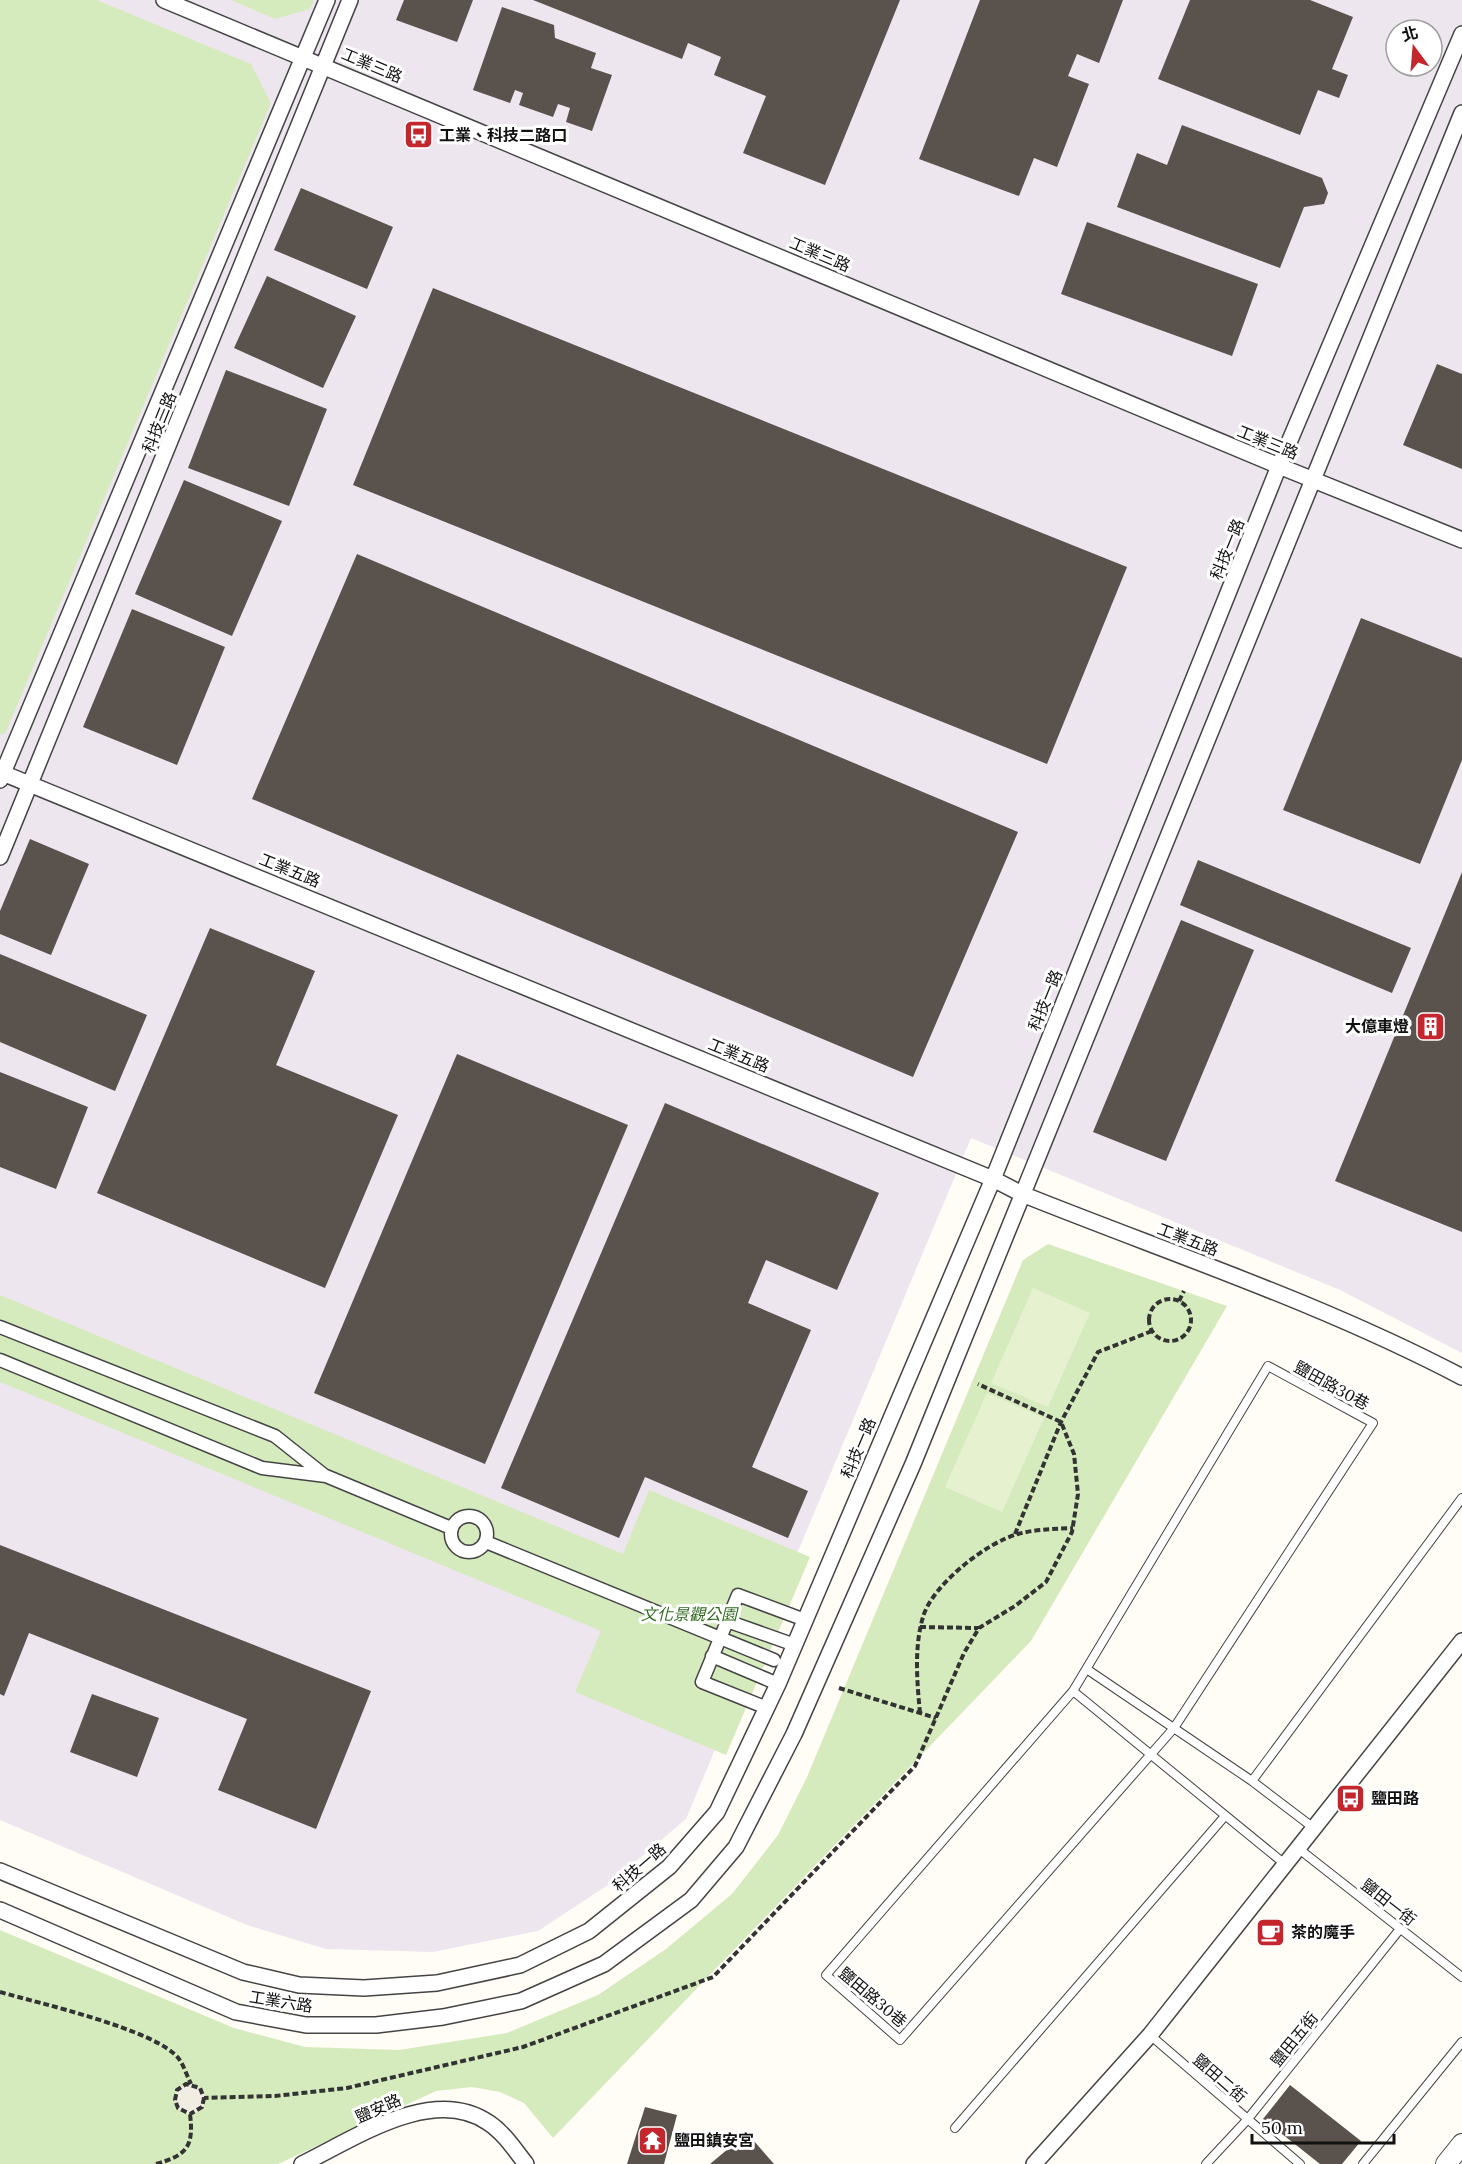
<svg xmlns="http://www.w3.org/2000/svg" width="1462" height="2164" font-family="Lora,'Noto Sans TC',serif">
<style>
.industrial{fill:#eee6ef;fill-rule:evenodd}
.green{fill:#d5ebbd}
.pitch{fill:#e6f2cf}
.plaza{fill:#f1ede2}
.building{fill:#5a524d}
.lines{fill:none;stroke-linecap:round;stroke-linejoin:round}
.service-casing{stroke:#444;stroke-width:10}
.pedestrian-casing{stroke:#444;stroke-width:15}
.minor-casing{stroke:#444;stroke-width:18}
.tertiary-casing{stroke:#444;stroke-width:22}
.path{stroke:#333;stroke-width:4;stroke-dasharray:6 3;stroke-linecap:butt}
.service{stroke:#fff;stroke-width:8}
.pedestrian{stroke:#fff;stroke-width:12}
.minor{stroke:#fff;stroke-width:15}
.tertiary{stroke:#fff;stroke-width:20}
.labels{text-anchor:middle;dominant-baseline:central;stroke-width:6;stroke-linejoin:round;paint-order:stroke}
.street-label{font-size:16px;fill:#111;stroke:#fff}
.poi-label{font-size:16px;font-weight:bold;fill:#111;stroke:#fff;text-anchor:start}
.park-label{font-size:16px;font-style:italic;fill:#2f6b1f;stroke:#fff}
</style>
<rect width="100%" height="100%" fill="#fffdf5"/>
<path class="industrial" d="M0,0h1462v1353l-122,-63 -369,-152 -285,681 -78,66 -70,46 -105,21 -107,-3 -79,-24 -247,-105zM1396,30h36v36h-36z"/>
<path class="green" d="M0,0h97l154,64 20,39 -266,631h-5z
M231,0h83l-4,9 -35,10z
M1048,1244l179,62 -196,335 -478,497 -29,-35 -24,-11 -28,-5 -36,4 -158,73h-278v-234l234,98 71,19 94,3 108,-17 91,-38 68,-46 66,-55 46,-59 29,-58 216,-517z
M0,1295l623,259 26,-64 161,67 -84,198 -151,-63 26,-61 -601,-249z"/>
<path class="pitch" d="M1033,1288l57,25 -42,94 -57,-24z
M987,1393l57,25 -42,94 -57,-25z"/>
<path class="plaza" d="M175 2099a15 15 0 1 1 30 0a15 15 0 1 1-30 0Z"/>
<path class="building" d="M404,0h69l-16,42 -61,-22z
M533,0h367l-75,185 -82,-32 23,-57 -52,-21 7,-18 -33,-14 -6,16z
M980,0h143l-24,63 -22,-9 -9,22 21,8 -32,83 -23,-9 -15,38 -100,-37z
M1190,0h120l43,17 -21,52 16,6 -9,23 -21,-8 -18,45 -142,-56z
M502,7l52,18 1,13 41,15 -5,15 21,7 -20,56 -26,-9 4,-14 -12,-4 -5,13 -34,-12 4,-12 -8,-3 -5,13 -37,-13z
M1182,125l140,53 6,15 -4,11 -20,3 -24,61 -163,-61 20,-54 30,12z
M301,188l92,39 -26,62 -93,-39z
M1087,222l171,62 -26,72 -171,-62z
M267,276l89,40 -33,72 -89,-40z
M433,288l694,279 -80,197 -694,-279z
M1437,364l25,10v95l-59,-24z
M226,370l101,39 -38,97 -101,-38z
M184,480l98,41 -50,115 -97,-42z
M357,554l661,278 -105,245 -661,-278z
M132,609l93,38 -48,118 -94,-38z
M1361,618l101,40v102l-42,104 -137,-54z
M30,839l59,25 -38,91 -51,-21v-23z
M1198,860l213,88 -19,45 -212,-88z
M1462,872v360l-127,-51z
M1181,920l73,30 -88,211 -73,-29z
M210,928l105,43 -39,94 122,50 -73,173 -228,-95z
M0,954l147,61 -32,76 -115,-49z
M457,1054l171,71 -143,339 -171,-71z
M0,1072l88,35 -32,82 -56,-22z
M665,1103l214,90 -42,97 -71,-30 -18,43 63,27 -59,137 56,24 -20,47 -143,-61 -26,61 -118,-50z
M0,1545l371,146 -55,138 -98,-39 29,-71 -218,-86 -25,63 -4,-2z
M92,1694l67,24 -22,59 -67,-25z
M1290,2085l71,56 -19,23h-22l-57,-45z
M645,2107l32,8 -13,49h-37z
M747,2133l27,31h-64z"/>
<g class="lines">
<defs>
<path id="service" d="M1268,1366l105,57 -199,305 -274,312 -74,-65 247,-284z
M1088,1670l164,111 63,48
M1073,1691l213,174
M1252,1781l210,-283
M1299,1849l163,128
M1150,2035l150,129
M955,2128l270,-312
M1206,2164l41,-44 153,-191
M1363,2164l99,-122"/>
<path id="pedestrian" d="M0,1327l275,109 49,39
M0,1360l262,108 64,8 125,52
M451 1534a18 18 0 1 1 36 0a18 18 0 1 1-36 0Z
M486,1542l288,118
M727,1621l68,24
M712,1656l66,28
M767,1708l-65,-26 36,-87 67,25"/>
<path id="minor" d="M164,0l1115,466 183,74
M0,772l993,407 29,15c147,59 299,109 440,183
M0,780l327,-780
M0,857l350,-857
M0,1871l243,101 56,13 65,3 73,-5 83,-18 69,-34 80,-64 48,-55 61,-128 215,-505 286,-713 183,-432
M0,1910l236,102 70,13h70l67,-8 78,-16 83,-37 87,-64 45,-53 58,-113 119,-270 549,-1351
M302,2164c52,-25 131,-80 187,-41 15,10 26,27 37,41
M1034,2164l116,-129 312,-394"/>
<path id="tertiary" d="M1446,2164l16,-20"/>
</defs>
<use href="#service" class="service-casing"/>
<use href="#pedestrian" class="pedestrian-casing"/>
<use href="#minor" class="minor-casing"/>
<use href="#tertiary" class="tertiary-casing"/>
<path class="path" d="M1149 1320a21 21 0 1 1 42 0a21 21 0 1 1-42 0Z
M1179,1301l5,-10
M1015,1534l46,-112 37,-70 54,-21
M920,1627l58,1
M839,1688l97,30
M920,1713c-3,-31 -6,-66 3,-96 9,-32 64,-75 95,-83 18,-5 36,-5 55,-6
M0,1992c38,11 158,38 179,67 5,7 8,17 12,25
M204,2098l-2,9 -12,7 -12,-6 -3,-8 2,-10 9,-6 14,4 4,10 71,-2 72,-8 176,-41 190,-70 202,-211 49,-113 15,-25 36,-22 31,-24 26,-50 6,-38 -4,-40 -13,-32 -83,-38
M156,2164c31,-9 38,-17 34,-50"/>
<use href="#service" class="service"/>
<use href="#pedestrian" class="pedestrian"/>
<use href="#minor" class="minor"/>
<use href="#tertiary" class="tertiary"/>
</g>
<defs>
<symbol id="bus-square" viewBox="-11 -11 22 22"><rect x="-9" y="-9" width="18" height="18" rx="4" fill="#c4262e" stroke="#fff"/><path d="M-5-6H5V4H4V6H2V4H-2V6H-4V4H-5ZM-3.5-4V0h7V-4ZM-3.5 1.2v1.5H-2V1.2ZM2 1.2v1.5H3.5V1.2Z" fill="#fff"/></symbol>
<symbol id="building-square" viewBox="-11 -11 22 22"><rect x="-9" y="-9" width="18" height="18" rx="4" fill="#c4262e" stroke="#fff"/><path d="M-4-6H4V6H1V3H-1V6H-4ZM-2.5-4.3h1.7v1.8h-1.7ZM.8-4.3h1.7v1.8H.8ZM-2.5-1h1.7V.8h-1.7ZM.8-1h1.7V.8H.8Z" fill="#fff"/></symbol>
<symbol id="cafe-square" viewBox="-11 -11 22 22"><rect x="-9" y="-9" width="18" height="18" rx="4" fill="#c4262e" stroke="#fff"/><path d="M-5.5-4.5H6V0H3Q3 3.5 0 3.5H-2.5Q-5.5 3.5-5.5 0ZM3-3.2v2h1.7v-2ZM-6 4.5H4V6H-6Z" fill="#fff"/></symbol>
<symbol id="temple-square" viewBox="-11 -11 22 22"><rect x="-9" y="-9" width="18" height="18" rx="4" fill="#c4262e" stroke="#fff"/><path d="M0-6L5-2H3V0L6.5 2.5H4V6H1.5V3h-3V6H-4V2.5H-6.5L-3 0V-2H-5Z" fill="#fff"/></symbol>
</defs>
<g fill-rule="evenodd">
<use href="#bus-square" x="402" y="118" width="33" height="33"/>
<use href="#building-square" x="1414" y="1010" width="33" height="33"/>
<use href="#bus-square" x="1334" y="1782" width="33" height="33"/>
<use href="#cafe-square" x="1254" y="1916" width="33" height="33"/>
<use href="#temple-square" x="636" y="2124" width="33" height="33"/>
</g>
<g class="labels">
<g class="street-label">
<text transform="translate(372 65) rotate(23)">工業三路</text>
<text transform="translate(820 254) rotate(23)">工業三路</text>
<text transform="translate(159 422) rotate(-68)">科技二路</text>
<text transform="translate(1268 442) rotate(22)">工業三路</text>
<text transform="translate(1227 549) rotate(-68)">科技一路</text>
<text transform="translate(290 870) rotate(22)">工業五路</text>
<text transform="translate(1045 1000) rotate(-68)">科技一路</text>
<text transform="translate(739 1055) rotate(22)">工業五路</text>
<text transform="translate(1188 1239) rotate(21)">工業五路</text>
<text transform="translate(1332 1385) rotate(29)">鹽田路30巷</text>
<text transform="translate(858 1448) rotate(-67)">科技一路</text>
<text transform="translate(639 1867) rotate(-41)">科技一路</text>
<text transform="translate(1389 1902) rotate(38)">鹽田一街</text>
<text transform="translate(873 1997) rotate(40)">鹽田路30巷</text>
<text transform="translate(281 2001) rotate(9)">工業六路</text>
<text transform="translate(1294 2039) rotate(-51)">鹽田五街</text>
<text transform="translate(1220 2078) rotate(41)">鹽田二街</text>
<text transform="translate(378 2108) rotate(-24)">鹽安路</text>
</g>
<g class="poi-label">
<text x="439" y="135">工業、科技二路口</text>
<text x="1409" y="1026" text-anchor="end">大億車燈</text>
<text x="1371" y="1798">鹽田路</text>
<text x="1291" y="1932">茶的魔手</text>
<text x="674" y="2140">鹽田鎮安宮</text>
</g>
<g class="park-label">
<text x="689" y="1614">文化景觀公園</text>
</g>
</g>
<g transform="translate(1414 48) rotate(344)"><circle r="28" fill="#ffffff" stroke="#a0a0a0" stroke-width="1.5"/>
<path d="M0-4.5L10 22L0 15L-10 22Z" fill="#c4262e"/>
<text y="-9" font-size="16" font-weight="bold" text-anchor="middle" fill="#111111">北</text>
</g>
<path d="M1252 2134v9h142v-9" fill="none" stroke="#111111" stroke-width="3"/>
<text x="1261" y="2134" font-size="18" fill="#111111" stroke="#ffffff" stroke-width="4.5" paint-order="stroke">50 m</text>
</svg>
